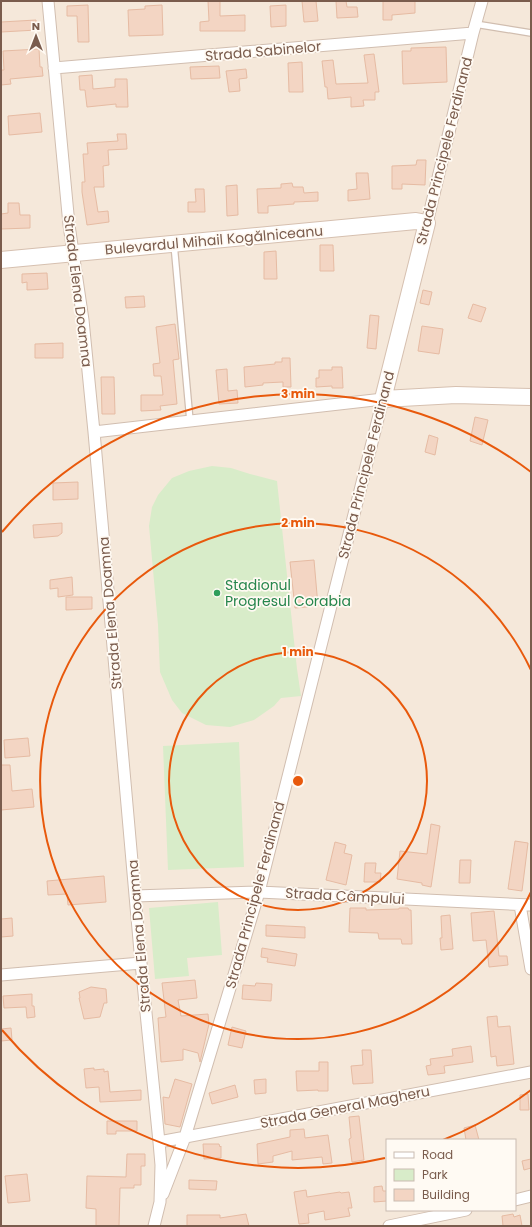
<svg xmlns="http://www.w3.org/2000/svg" width="532" height="1227" font-family="Poppins,sans-serif">
<style>
.residential{fill:#f5e8da;fill-rule:evenodd}
.green{fill:#d8ecc9}
.building{fill:#f3d5c3;stroke:#e6bba3}
.lines{fill:none;stroke-linecap:round;stroke-linejoin:round}
.service-casing{stroke:#d1beb0;stroke-width:8}
.minor-casing{stroke:#d1beb0;stroke-width:13}
.secondary-casing{stroke:#d6c0b0;stroke-width:18}
.service{stroke:#fff;stroke-width:5.5}
.minor{stroke:#fff;stroke-width:11}
.secondary{stroke:#fff;stroke-width:16}
.ring{fill:none;stroke:#e8590c;stroke-width:2}
.leisure-dot{fill:#2e9e5b;stroke:#fffaf3;stroke-width:1.5}
.labels{text-anchor:middle;dominant-baseline:central;stroke-width:3.5;stroke-linejoin:round;paint-order:stroke}
.street-label{font-size:14px;fill:#7a5c4d;stroke:#fffaf3}
.leisure-label{font-size:14px;fill:#27864d;stroke:#fffaf3;text-anchor:start}
.centre{fill:#e8590c;stroke:#fffaf3;stroke-width:2}
.ring-label{font-size:12px;text-anchor:middle;font-weight:bold;fill:#e8590c;stroke:#fffaf3;stroke-width:3.5;stroke-linejoin:round;paint-order:stroke}
</style>
<rect width="100%" height="100%" fill="#fdf6ec"/>
<path class="residential" d="M1,1h530v1225h-530zM387,1140h128v70h-128z"/>
<path class="green" d="M212,466l19,2 19,6 27,7 20,188 4,27 -20,2 -7,8 -20,14 -24,7 -24,-2 -24,-12 -10,-13 -12,-28 -2,-47 -9,-99 3,-19 6,-12 14,-17 17,-7z
M239,742l5,125 -76,3 -5,-124z
M218,902l4,53 -35,3 2,18 -34,3 -6,-71z"/>
<path class="building" d="M208,1h12v15l25,-1v16h-45v-9l9,-1z
M302,1h14l2,20 -14,1z
M336,1h10l1,6h10l1,10 -21,1z
M383,1h32v12l-23,2v5h-9z
M88,5l1,37h-11l-1,-26h-10v-10z
M162,5l1,30 -34,1 -1,-26 17,-1v-3z
M286,5v21l-15,1 -1,-21z
M36,20l1,10 -36,2v-10z
M446,47l1,35 -44,2 -1,-33h9v-3z
M39,49l1,18h2l1,9 -33,3 1,5 -10,1v-15h3l-1,-19z
M374,54l5,38h-4v8h-12l1,6 -13,1v-10l-23,2 -1,-12h-2l-3,-26 11,-1 3,24 32,-1 -4,-28z
M302,62l1,30h-14l-1,-29z
M219,66l1,12 -29,1 -1,-12z
M246,69l1,9 -8,1 1,12 -11,1 -3,-21z
M92,75l1,14 22,-2v-8h12l1,28h-12v-3l-29,3 -2,-17h-5l-1,-14z
M40,113l2,19 -33,3 -1,-19z
M117,134h9l1,15 -19,1 1,15 -6,1 1,21h-10l4,25 10,-1 1,11 -22,3 -5,-33v-10h3l-2,-28h5l-1,-11 31,-2z
M417,160h9l-1,25 -23,-1v5h-10v-23l24,-1z
M356,173h12l2,26 -22,2v-11l9,-1z
M292,183l1,4h10l1,6 14,-1v9l-24,1v2l-26,2v7h-10l-1,-24 24,-1v-4z
M237,185l1,30 -11,1 -1,-30z
M195,189h9l1,23h-17v-10h8z
M8,203h11l1,12h10v13l-29,1v-15l7,-1z
M320,245h13l1,26h-14z
M276,251l1,28h-13v-27z
M47,273l1,16 -21,1v-8l-5,1v-9z
M423,290l9,2 -3,13 -9,-2z
M144,296l1,11 -19,1 -1,-11z
M473,304l13,4 -5,14 -13,-4z
M370,315l9,1 -3,33 -9,-1z
M175,324l4,35 -6,1 4,44 -17,2 1,4 -20,1v-16h22l-2,-19h-7l-1,-12 7,-1 -4,-36z
M422,326l21,3 -4,25 -21,-3z
M63,343v15h-28v-14z
M282,358h8l1,29h-8v-5l-20,1v2l-18,2 -1,-20 31,-3v-2h7z
M332,367h10l1,21h-11v-2l-16,1v-9h3v-8h13z
M227,369l1,22 9,-1 1,13 -19,1 -3,-34z
M101,377h13l1,37h-13z
M475,417l13,3 -6,25 -12,-4z
M429,435l9,3 -3,17 -10,-3z
M78,482v17l-25,1v-17z
M62,523v10l-4,3 -24,2 -1,-13z
M314,560l4,46 -23,2 -5,-46z
M72,577l1,18 -15,2v-9l-8,1v-9z
M66,597h26v12l-26,1z
M28,738l2,18 -25,2 -1,-18z
M1,765h9l2,26 20,-2 2,18 -33,3z
M431,824l9,2 -9,61 -9,-2v-2l-25,-4 3,-28 27,3z
M515,841l13,2 -6,48 -14,-2z
M335,842l11,3 -2,8 8,2 -6,30 -20,-5z
M460,860h11l-1,23h-11z
M365,863h11l-1,10h6l-1,9h-16z
M104,876l2,26 -38,3 -1,-11 -19,1 -1,-14z
M350,908h16v2l33,-1v-1h9l1,2h2l1,34h-10l-1,-5h-22l-1,-6 -29,-1z
M494,911l5,45h8l1,9 -19,2 -3,-27 -13,1 -2,-28z
M450,915l3,34 -12,1 -1,-12h2l-1,-22z
M12,918l1,18 -12,1v-18z
M266,925l39,2v11l-39,-2z
M262,948l35,6 -2,12 -28,-4 1,-4 -7,-1z
M195,980l2,18 -19,2 3,16 27,-2 1,10 -9,38 -2,-9 -15,-4v11l-22,2 -3,-44 8,-1 -4,-34z
M256,983l16,1 -1,17 -29,-2 1,-14 12,1z
M91,987l15,2 1,14h-3l-4,14 -16,2 -5,-21h1l-1,-6z
M32,994v12h2l1,11 -8,1 -1,-11 -22,1 -1,-12z
M497,1016l1,11 12,-1 4,38 -17,2 -1,-10 -5,1 -4,-40z
M232,1027l14,4 -4,17 -14,-3z
M11,1028l1,12 -11,1v-12z
M471,1046l2,16 -29,4 1,7 -17,2 -2,-9 5,-1 -1,-6 23,-3 -1,-7z
M362,1050h9l2,33 -20,1 -2,-18 12,-1z
M319,1062h9v29h-10v-1l-21,1 -1,-20h23z
M94,1068v2l10,-1v3l4,-1 2,21 31,-2v10l-41,2 -1,-15 -13,1 -2,-19z
M175,1079l17,5 -12,43 -15,-3 -2,-27 6,1z
M266,1079v14l-11,1 -1,-14z
M235,1085l3,12 -26,7 -3,-11z
M528,1094l1,16h-9v-15z
M359,1116l5,44 -12,2 -3,-23 2,-1 -2,-21z
M107,1121h30v10h-21v3h-9z
M475,1125l4,15h-13l-2,-12z
M304,1129l1,9 23,-3 4,28 -9,1 -1,-7 -30,3v-9l-19,5v6l-15,2 -1,-20 33,-7v-7z
M203,1144h16l1,3 1,-1v12l-17,1z
M127,1154h18v12h-4v19h-7v3h-14l-1,38h-23v-17l-10,-1 1,-32 39,1z
M531,1159v9l-7,2 -2,-9z
M27,1174l3,27 -22,2 -3,-27z
M189,1180l28,1 -1,9 -27,-1z
M382,1186l1,5h4v10l-13,1v-15z
M306,1190l1,7 33,-5 1,1 8,-1 3,16h-4l2,8 -25,4 -1,-9 -16,3 1,9 -10,1 -5,-32z
M246,1214l3,12h-62v-11h33v3z
M513,1214l1,3 6,-2 2,11h-19l-1,-10z"/>
<g class="lines">
<defs>
<path id="service" d="M475,24l56,9
M174,244l16,177"/>
<path id="minor" d="M48,1l21,224 14,95 11,112 47,531 18,179 2,23 -1,37 -6,24
M54,68l419,-35
M427,223l46,-190 9,-32
M94,432l289,-33 -124,493 -74,245 -22,57
M135,896l124,-4 272,13
M520,905l11,64
M1,975l140,-12
M159,1142l372,-70
M515,1200l16,-4
M389,1226l77,-16"/>
<path id="secondary" d="M1,260l415,-39 11,2 -44,176 73,-4 75,2"/>
</defs>
<use href="#service" class="service-casing"/>
<use href="#minor" class="minor-casing"/>
<use href="#secondary" class="secondary-casing"/>
<use href="#service" class="service"/>
<use href="#minor" class="minor"/>
<use href="#secondary" class="secondary"/>
</g>
<g class="ring">
<circle cx="298" cy="781" r="129"/>
<path d="M531 892A258 258 0 1 1 531 670"/>
<path d="M531 1090A387 387 0 0 1 443 1140M385 1158A387 387 0 0 1 2 1030M2 532A387 387 0 0 1 531 472"/>
</g>
<circle class="leisure-dot" cx="217" cy="593" r="4"/>
<g class="labels">
<g class="street-label">
<text transform="translate(263 51) rotate(-5)">Strada Sabinelor</text>
<text transform="translate(444 151) rotate(-76)">Strada Principele Ferdinand</text>
<text transform="translate(214 240) rotate(-5)">Bulevardul Mihail Kogălniceanu</text>
<text transform="translate(78 291) rotate(83)">Strada Elena Doamna</text>
<text transform="translate(366 465) rotate(-76)">Strada Principele Ferdinand</text>
<text transform="translate(110 613) rotate(-95)">Strada Elena Doamna</text>
<text transform="translate(255 895) rotate(-75)">Strada Principele Ferdinand</text>
<text transform="translate(345 896) rotate(3)">Strada Câmpului</text>
<text transform="translate(139 936) rotate(-95)">Strada Elena Doamna</text>
<text transform="translate(345 1107) rotate(-11)">Strada General Magheru</text>
</g>
<g class="leisure-label">
<text x="225" y="585">Stadionul<tspan x="225" dy="16">Progresul Corabia</tspan></text>
</g>
</g>
<circle cx="298" cy="781" r="6" class="centre"/>
<g class="ring-label">
<text x="298" y="398">3 min</text>
<text x="298" y="527">2 min</text>
<text x="298" y="656">1 min</text>
</g>
<rect width="532" height="1227" fill="none" stroke="#7a5c4d" stroke-width="4"/>
<rect x="386" y="1139" width="130" height="72" fill="#fffaf3" stroke="#cabbb1"/>
<rect x="394" y="1152" width="20" height="6" fill="#ffffff" stroke="#cabbb1"/>
<text x="422" y="1159" font-size="12" fill="#7a5c4d">Road</text>
<rect x="394" y="1169" width="20" height="12" fill="#d8ecc9" stroke="#cabbb1"/>
<text x="422" y="1179" font-size="12" fill="#7a5c4d">Park</text>
<rect x="394" y="1189" width="20" height="12" fill="#f3d5c3" stroke="#cabbb1"/>
<text x="422" y="1199" font-size="12" fill="#7a5c4d">Building</text>
<g transform="translate(36 36)" stroke="#fffaf3" stroke-width="3" paint-order="stroke">
<path d="M0-3L7 15L0 10L-7 15Z" fill="#7a5c4d"/>
<text y="-6" font-size="11" font-weight="bold" text-anchor="middle" fill="#7a5c4d">N</text>
</g>
</svg>
